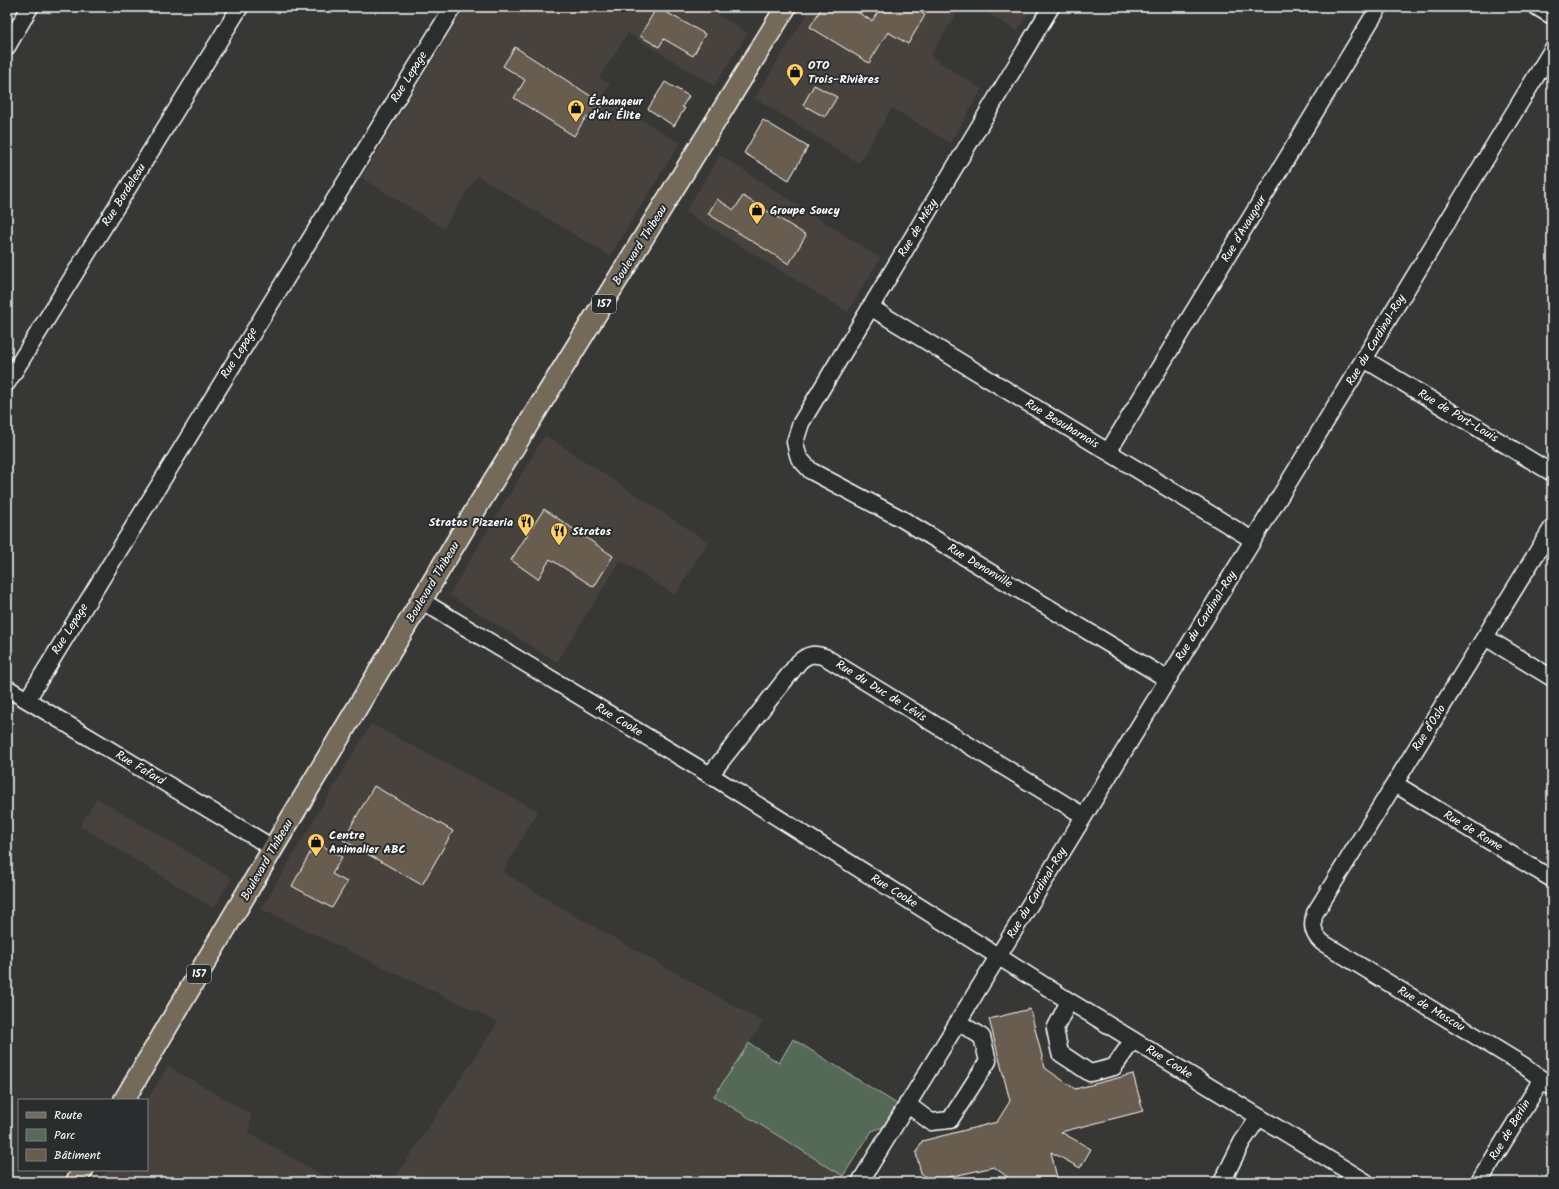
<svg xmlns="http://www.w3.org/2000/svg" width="1559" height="1189" font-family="Kalam,sans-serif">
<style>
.built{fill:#46423d}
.green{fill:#556b57;stroke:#aab5ab}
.building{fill:#695d50;stroke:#fff}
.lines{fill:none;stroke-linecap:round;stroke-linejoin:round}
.minor-casing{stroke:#fff;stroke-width:19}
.major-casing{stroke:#fff;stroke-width:23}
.minor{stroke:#2a2d2e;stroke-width:16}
.major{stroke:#746a5a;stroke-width:20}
.labels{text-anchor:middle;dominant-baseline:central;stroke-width:4;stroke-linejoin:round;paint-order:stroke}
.shield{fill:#2a2d2e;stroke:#bfc0c0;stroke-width:1}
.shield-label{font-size:11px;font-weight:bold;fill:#fff}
.poi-label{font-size:12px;font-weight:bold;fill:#fff;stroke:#2a2d2e;text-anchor:start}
.street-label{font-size:12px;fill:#fff;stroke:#2a2d2e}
</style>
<rect width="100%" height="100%" fill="#373735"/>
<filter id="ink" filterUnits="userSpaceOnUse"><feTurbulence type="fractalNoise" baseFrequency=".025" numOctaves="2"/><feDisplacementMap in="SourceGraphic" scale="8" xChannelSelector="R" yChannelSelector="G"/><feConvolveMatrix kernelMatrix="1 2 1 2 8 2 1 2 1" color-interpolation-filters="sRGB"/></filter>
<g filter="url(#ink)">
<path class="built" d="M465,7h241l42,26 -34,53 -86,-53 -29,45 11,6 -7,12 77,47 -70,113 -133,-80 -33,52 -83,-50z
M811,7h150l-31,49 52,33 -32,54 -58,-35 -33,55 -104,-65z
M978,7h54l-15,24z
M720,155l160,103 -32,54 -163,-100z
M545,435l163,107 -33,53 -54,-35 -64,102 -108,-67z
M371,724l167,87 -35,61 67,41 193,109 -49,74 129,80 -4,6h-447l106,-160 -237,-113z
M97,798l135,80 -18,30 -134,-82z
M168,1066l83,48 -2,19 85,49h-234l7,-12h40v-69z"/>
<path class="green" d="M793,1039l104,65 -14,23 -11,4 -29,45 -129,-80 35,-53 30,20z"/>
<path class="building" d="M657,7l48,27 -12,22 -29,-17 -5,8 -19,-11z
M822,7h27l23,14 9,-14h31l13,8 -17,29 -20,-12 -19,31 -59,-36z
M515,47l88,57 -10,17 -7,-4 -12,19 -60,-38 11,-18 -22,-14z
M665,82l24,14 -7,11 3,1 -11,18 -26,-17z
M814,85l23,12 -12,20 -22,-12z
M763,120l45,27 -19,33 -45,-27z
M743,196l63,39 -17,29 -81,-50 9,-15 17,11z
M544,509l69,47 -19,31 -44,-28 -12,20 -27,-19z
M374,786l79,45 -31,54 -79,-45z
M316,842l26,15 -10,17 15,8 -15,26 -40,-22z
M1030,1009l15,59 30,21 58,-15 10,37 -82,21 30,17 -11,19 -29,-16 7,30h-44l-20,-15 -63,14 -10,-8 -5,-20 6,-12 75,-19 13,-21 -21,-82z"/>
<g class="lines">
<defs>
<path id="minor" d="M1051,7l-250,416 -6,19 2,9 2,7 12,13 91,48 265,160
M1537,7l15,9
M7,47l23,-40
M870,307l383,233
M1364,359l188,114
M7,383l233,-376
M1108,452l271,-445
M1552,528l-237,385c-4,12 -2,22 8,30l200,122 29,22
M422,601l288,174 359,226 297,181
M1485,637l67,41
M7,688l266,160
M27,700l426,-693
M710,775l89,-113c9,-8 15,-9 26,-5l259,159
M1395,784l157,95
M1069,1001l-14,28 5,24 30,20 24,-6 19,-27
M907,1104l24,18 19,-2 38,-59 -6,-24 -24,-15
M860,1182l504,-823 188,-309
M1222,1182l20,-40 17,-25
M1479,1182l63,-103"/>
<path id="major" d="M124,1100c118,-199 235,-398 355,-596 102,-166 206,-331 307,-497
M76,1182l7,-12"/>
</defs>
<use href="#minor" class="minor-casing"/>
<use href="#major" class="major-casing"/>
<use href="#minor" class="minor"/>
<use href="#major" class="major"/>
</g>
</g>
<defs>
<symbol id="shop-pin" viewBox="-11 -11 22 30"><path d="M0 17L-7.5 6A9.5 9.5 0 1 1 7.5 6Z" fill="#ffd166" stroke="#2a2d2e"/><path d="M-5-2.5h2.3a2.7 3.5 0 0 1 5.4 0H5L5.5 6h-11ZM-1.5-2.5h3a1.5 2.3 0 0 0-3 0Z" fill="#111"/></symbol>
<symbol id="restaurant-pin" viewBox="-11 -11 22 30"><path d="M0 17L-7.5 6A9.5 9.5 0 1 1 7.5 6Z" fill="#ffd166" stroke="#2a2d2e"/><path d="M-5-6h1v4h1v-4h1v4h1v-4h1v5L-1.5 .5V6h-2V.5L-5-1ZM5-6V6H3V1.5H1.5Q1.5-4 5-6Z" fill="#111"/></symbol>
</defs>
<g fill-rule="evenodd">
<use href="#shop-pin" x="785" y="62" width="20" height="27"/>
<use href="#shop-pin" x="566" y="98" width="20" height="27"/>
<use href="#shop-pin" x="747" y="200" width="20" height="27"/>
<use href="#restaurant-pin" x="516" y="512" width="20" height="27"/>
<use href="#restaurant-pin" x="549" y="521" width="20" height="27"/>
<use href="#shop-pin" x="306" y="832" width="20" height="27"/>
</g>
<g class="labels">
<g class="shield">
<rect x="592" y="295" width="24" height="18" rx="3"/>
<rect x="187" y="965" width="24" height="18" rx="3"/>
</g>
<g class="shield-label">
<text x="604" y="304">157</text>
<text x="199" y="974">157</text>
</g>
<g class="poi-label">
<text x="808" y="65">OTO<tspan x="808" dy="14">Trois-Rivières</tspan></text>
<text x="589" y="101">Échangeur<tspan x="589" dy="14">d'air Élite</tspan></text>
<text x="770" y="210">Groupe Soucy</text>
<text x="513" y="522" text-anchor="end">Stratos Pizzeria</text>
<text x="572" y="531">Stratos</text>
<text x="329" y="835">Centre<tspan x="329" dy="14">Animalier ABC</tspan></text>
</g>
<g class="street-label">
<text transform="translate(409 77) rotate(-58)">Rue Lepage</text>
<text transform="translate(124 195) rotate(-58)">Rue Bordeleau</text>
<text transform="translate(918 228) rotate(-59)">Rue de Mézy</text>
<text transform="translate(1244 229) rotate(-59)">Rue d'Avaugour</text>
<text transform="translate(640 245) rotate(-58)">Boulevard Thibeau</text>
<text transform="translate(1376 340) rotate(-59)">Rue du Cardinal-Roy</text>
<text transform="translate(239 353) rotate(-58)">Rue Lepage</text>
<text transform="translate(1458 416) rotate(31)">Rue de Port-Louis</text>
<text transform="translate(1062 424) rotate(31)">Rue Beauharnois</text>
<text transform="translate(980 566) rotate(31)">Rue Denonville</text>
<text transform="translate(433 582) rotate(-59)">Boulevard Thibeau</text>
<text transform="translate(1206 616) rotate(-58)">Rue du Cardinal-Roy</text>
<text transform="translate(70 629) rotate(-58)">Rue Lepage</text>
<text transform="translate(881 691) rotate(32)">Rue du Duc de Lévis</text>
<text transform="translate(619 720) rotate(31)">Rue Cooke</text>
<text transform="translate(1429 728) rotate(-58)">Rue d'Oslo</text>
<text transform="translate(140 768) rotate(31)">Rue Fafard</text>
<text transform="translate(1473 831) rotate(31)">Rue de Rome</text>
<text transform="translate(267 860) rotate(-60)">Boulevard Thibeau</text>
<text transform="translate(894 891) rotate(32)">Rue Cooke</text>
<text transform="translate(1037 893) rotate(-59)">Rue du Cardinal-Roy</text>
<text transform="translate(1431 1009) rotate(31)">Rue de Moscou</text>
<text transform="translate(1169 1062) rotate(32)">Rue Cooke</text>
<text transform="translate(1510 1130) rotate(-59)">Rue de Berlin</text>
</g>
</g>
<rect width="1559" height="1189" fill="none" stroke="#2a2d2e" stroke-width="24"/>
<rect x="12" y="12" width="1535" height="1165" fill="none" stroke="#fff" stroke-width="1.5" filter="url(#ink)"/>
<rect x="18" y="1099" width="130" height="72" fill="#2a2d2e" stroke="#7f8182"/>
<rect x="26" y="1112" width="20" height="6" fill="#746a5a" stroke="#7f8182"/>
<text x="54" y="1119" font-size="12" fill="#ffffff">Route</text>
<rect x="26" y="1129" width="20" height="12" fill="#556b57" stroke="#7f8182"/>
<text x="54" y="1139" font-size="12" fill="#ffffff">Parc</text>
<rect x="26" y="1149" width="20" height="12" fill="#695d50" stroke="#7f8182"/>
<text x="54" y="1159" font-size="12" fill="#ffffff">Bâtiment</text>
</svg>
